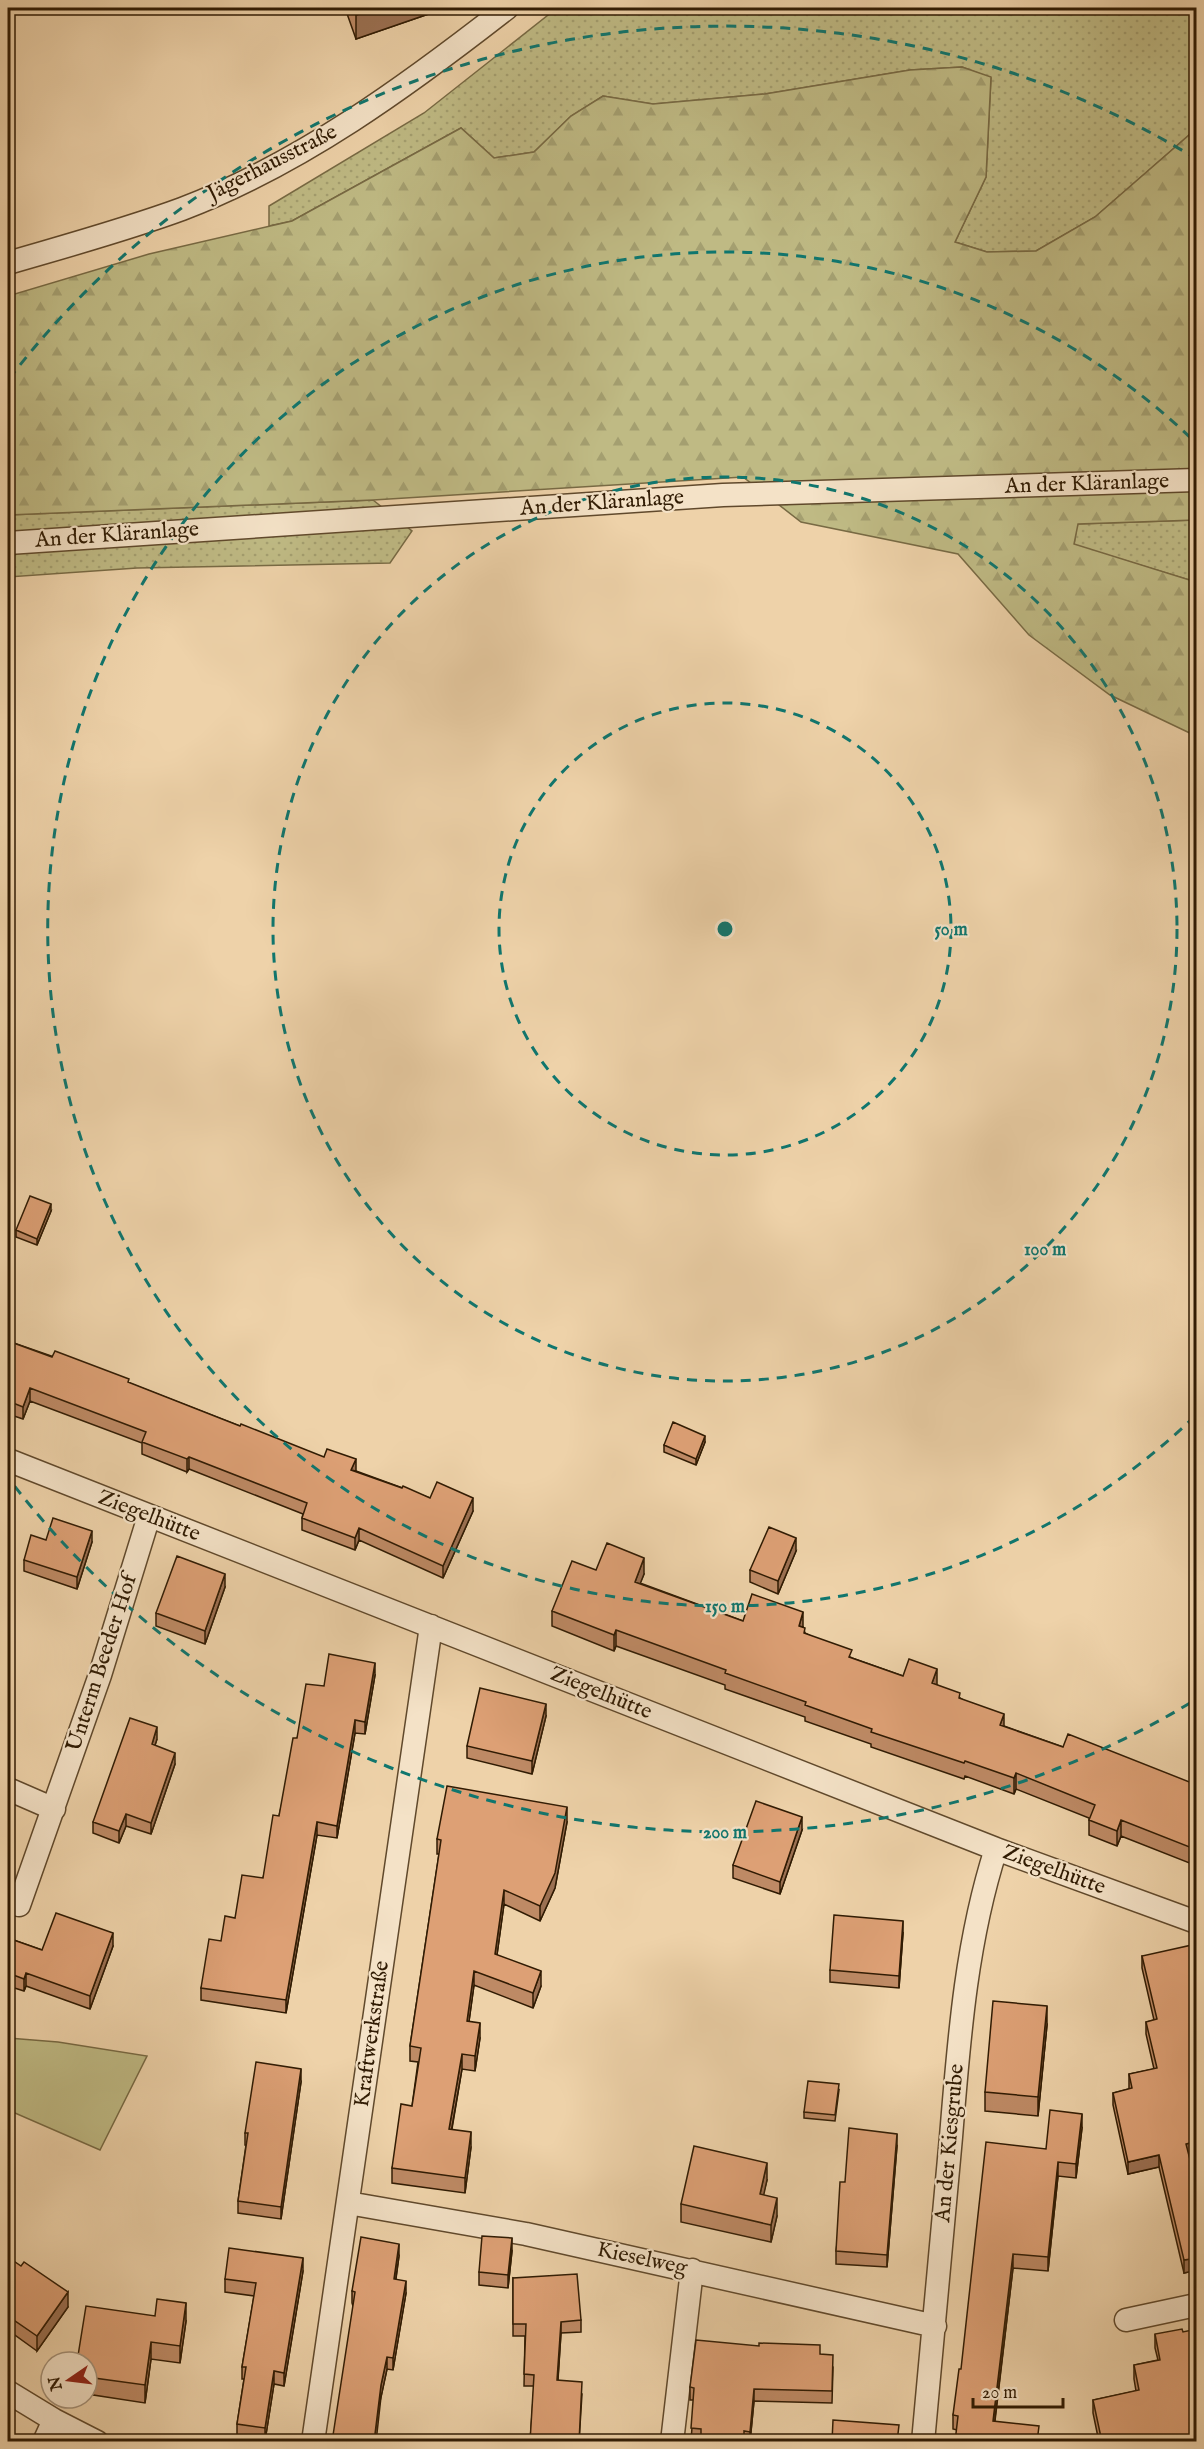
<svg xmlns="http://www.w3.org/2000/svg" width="1204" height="2449" font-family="'IM FELL English',serif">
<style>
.grass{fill:url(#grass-dots);stroke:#786a44;stroke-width:1.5}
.forest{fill:url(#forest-firs);stroke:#786a44;stroke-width:1.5}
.park{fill:#bfba84;stroke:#786a44;stroke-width:1.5}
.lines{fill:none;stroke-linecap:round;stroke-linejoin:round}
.street-casing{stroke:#60492c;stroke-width:25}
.street{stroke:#f4e2c7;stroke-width:22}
.wall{fill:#be8a65;stroke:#301b03;stroke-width:1.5}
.shaded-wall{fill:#9b7052;stroke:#301b03;stroke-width:1.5}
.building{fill:#dda075;stroke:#301b03;stroke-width:1.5}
.ring{fill:none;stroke:#0f766e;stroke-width:3;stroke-dasharray:10 8}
.labels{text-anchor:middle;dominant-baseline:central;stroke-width:4.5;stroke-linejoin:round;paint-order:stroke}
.street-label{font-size:22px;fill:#301b03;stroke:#f4e2c7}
.centre{fill:#0f766e;stroke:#f4e2c7;stroke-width:3}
.ring-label{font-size:18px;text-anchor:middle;font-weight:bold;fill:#0f766e;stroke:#f4e2c7;stroke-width:4.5;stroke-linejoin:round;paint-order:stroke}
</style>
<defs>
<pattern id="grass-dots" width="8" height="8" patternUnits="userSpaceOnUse" patternTransform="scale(1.5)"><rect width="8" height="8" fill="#bfba84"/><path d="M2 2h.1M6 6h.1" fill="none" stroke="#a49f70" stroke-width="1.8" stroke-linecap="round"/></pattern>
<pattern id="forest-firs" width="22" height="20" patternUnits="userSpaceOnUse" patternTransform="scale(1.5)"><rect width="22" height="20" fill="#bfba84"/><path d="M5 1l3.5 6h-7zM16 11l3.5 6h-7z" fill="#a49f70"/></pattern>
</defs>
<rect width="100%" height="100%" fill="#eed2a9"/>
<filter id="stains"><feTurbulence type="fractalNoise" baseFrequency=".00333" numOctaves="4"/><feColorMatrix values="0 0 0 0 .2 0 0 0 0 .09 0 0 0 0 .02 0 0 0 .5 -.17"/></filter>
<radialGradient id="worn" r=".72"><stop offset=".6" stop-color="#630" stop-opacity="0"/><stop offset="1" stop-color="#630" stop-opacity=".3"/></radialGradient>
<path class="grass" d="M557,8h639v121l-101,88 -59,34 -49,1 -32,-10 31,-65 5,-99 -29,-11 -52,3 -145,24 -112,10 -50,-8 -32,20 -37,36 -40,6 -33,-30 -169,93 -23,5v-20l155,-93z
M373,500l39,31 -22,32 -253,5 -129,9v-62z
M1196,520v62l-122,-37 3,-21z"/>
<path class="forest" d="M962,67l29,10 -5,100 -31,65 32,10 49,-1 59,-34 101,-88v391l-118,4 -4,20 122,38v154l-86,-41 -81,-60 -71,-81 -157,-32 -58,-45 -370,23 -365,15v-219l141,-42 143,-33 169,-93 33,30 40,-6 37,-36 32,-20 50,8 112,-10 145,-24z"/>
<path class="park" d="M8,2038l50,4 89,14 -47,94 -92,-40z"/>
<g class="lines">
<defs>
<path id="street" d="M8,263c58,-17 117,-33 174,-54 120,-46 225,-123 325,-201
M8,543l715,-48 473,-15
M8,1460l988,389 200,73
M8,1789l46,20
M19,1905l81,-230 49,-159
M348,2203l178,31 409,92
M1126,2320l70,-15
M8,2392l46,28 43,22
M44,2442l10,-22
M313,2442l118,-816
M672,2442l20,-172
M923,2442c10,-102 19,-204 28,-305 8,-98 15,-195 45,-288"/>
</defs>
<use href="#street" class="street-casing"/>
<use href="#street" class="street"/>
</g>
<path class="wall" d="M345,8h101l-90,31z
M51,1211l-14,34 -21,-8v-7z
M8,1341l121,42 227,88 74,27 43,13 -30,67 -84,-38 -4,10 -53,-20v-12l1,-4 -114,-45 -2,3 -45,-18v-11l-112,-42 -7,18 -15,-5z
M705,1442l-9,23 -32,-13v-7z
M46,1540l46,2 -15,47 -53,-18v-11z
M796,1551l-18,43 -28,-12v-12z
M596,1570l48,4 -4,9 103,38 60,6 2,6 47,25 51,18 34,9 23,13 44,28 59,21 134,38v81l-76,-30 -4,10 -28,-11v-17l-73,-29 -2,5 -49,-18 -1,3 -93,-32v-3l-66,-23v-4l-80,-28v-4l-109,-39 -2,5 -62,-25v-15z
M225,1587l-20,57 -49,-18v-13z
M375,1675l-10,59 -10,-1 -18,105 -20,-3 -31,178 -85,-13v-12l20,-47 14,-23 28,-40 16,-62 18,-78 27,-52z
M546,1716l-14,58 -65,-16v-12z
M157,1739l-2,6 20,19 -24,70 -25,-8 -7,17 -26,-10v-11z
M567,1822l-12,66 -15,33 -36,-17 -7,51 44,31 -8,22 -59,-23 -5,36 11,17 -5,33 -13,-2 -10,60 19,18 -6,46 -73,-10v-15l20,-62 6,-44 -8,-1v-15l29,-192h-2v-15z
M802,1830l-22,64 -47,-16v-13z
M903,1933l-4,55 -69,-6v-12z
M8,1938l34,12 71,-4 -23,63 -64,-23 -2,5 -16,-5z
M1142,1956l55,6v61h-4l4,15v116l-8,2 8,31v83l-13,3 -25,-106 -31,7 -15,-69v-12l16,-4v-15l25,-5 -8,-35v-12l8,-2 -12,-52z
M1047,2025l-9,91 -53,-5v-19z
M301,2082l-20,137 -43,-6v-12l8,-56h-1v-12z
M839,2090l-4,31 -31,-3v-6z
M1082,2128l-6,50 -18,-2 -10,95 -35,-3 -18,153 -38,9 -4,-1v-14l93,-266z
M897,2146l-10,121 -51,-3v-13l9,-69z
M767,2180l-4,15 14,21 -6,26 -90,-20v-18z
M512,2251l-4,37 -29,-3v-13z
M399,2256l-3,23 10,14 -13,77 -6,-1 -6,28 -29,-94v-12z
M8,2257l60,50 -31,44 -29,-21z
M303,2271l-19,115 -10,-2 -9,57 -28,-4v-13l7,-45h-2v-12l12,-71 -29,-4v-13z
M513,2278l68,42v12l-20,1 -3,47 24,14 -3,48h-49l4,-56h-10l1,-50h-12z
M186,2321l-6,42 -29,-4 -6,44 -58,-9v-32z
M1155,2334l42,108h-98l-6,-29v-13l43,-9 -2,-12v-14l24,-5 -3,-12z
M820,2354l13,13 -1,36 -78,-2 -4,41h-49l-10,-1 3,-41h-4v-13z"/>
<path class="shaded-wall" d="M377,8h69l-90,31v-24z
M51,1204v7l-14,34v-6z
M30,1388v13l-7,18v-12z
M705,1436v6l-9,23v-6z
M189,1457v12l-2,3v-13z
M356,1459v12l-5,-1z
M473,1498v13l-30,67v-12z
M359,1528v12l-4,10v-12z
M92,1531v11l-15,47v-12z
M796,1538v13l-18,43v-13z
M644,1558v16l-9,23v-15z
M225,1574v13l-20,57v-13z
M803,1612v15l-4,-1z
M616,1630v16l-2,5v-16z
M375,1663v12l-10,59v-12z
M937,1669v15l-5,15v-16z
M546,1704v12l-14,58v-13z
M1004,1714v15l-4,-4z
M355,1720v13l-18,105v-12z
M157,1727v12l-5,16v-11z
M175,1753v11l-24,70v-11z
M1016,1773v16l-2,5v-16z
M567,1807v15l-12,66 -15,33v-15z
M126,1814v12l-7,17v-12z
M802,1817v13l-22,64v-12z
M1121,1820v16l-4,10v-15z
M317,1822v13l-31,178v-13z
M12,1828v12l-4,11v-12z
M504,1890v14l-9,65v-15z
M903,1921v12l-4,55v-12z
M113,1933v13l-23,63v-13z
M474,1971v14l-7,51v-15z
M541,1971v15l-8,22v-15z
M26,1973v13l-2,5v-12z
M1047,2006v19l-9,91v-19z
M1197,2010v13l-7,1v-12z
M480,2023v15l-5,33v-15z
M462,2054v15l-13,75v-15z
M301,2069v13l-20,137v-12z
M1082,2114v14l-6,50v-14z
M471,2132v15l-6,46v-15z
M897,2134v12l-10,121v-12z
M1197,2141v13l-11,3v-13z
M1159,2155v12l-31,7v-12z
M1058,2162v14l-10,95v-14z
M767,2163v17l-7,32v-18z
M777,2198v18l-6,26v-17z
M512,2238v13l-4,37v-13z
M399,2244v12l-5,35v-12z
M1013,2254v14l-20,167v-14z
M303,2258v13l-19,115v-13z
M1197,2258v12l-13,3v-13z
M406,2281v12l-13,77v-12z
M68,2292v15l-31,44v-15z
M186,2303v18l-6,42v-17z
M561,2322v11l-4,59v-12z
M151,2342v17l-6,44v-18z
M387,2357v12l-6,28 -5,45h-2l7,-57z
M274,2371v13l-9,57v-13z
M754,2389v12l-4,41v-10z"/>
<path class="building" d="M353,8h24l-21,7z
M30,1196l21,8 -14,35 -21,-9z
M8,1341l44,16 3,-6 74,28 -1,3 112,44 1,-2 83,33 3,-8 29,10 -5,11 51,18 1,-2 27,12 7,-16 36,16 -30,68 -84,-38 -4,10 -53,-20 5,-15 -118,-46 -2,2 -45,-17 4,-10 -116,-44 -7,19 -15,-6z
M673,1422l32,14 -9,23 -32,-14z
M53,1518l39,13 -15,46 -53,-17 7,-25 15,5z
M769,1527l27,11 -18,43 -28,-11z
M607,1543l37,15 -9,24 108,39 9,-27 51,18 -4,14 6,2 -1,5 48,17 -3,7 54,19 6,-17 28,10 -5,14 28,10 -1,5 45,16 -4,11 63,22 5,-13 129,51v65l-76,-30 -4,11 -28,-11 6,-15 -79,-32 -2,5 -49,-17 -1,2 -93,-31 1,-3 -67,-24 1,-3 -81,-29 1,-3 -110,-40 -2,5 -62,-24 20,-50 24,9z
M177,1556l48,18 -20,57 -49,-18z
M329,1654l46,9 -10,59 -10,-2 -18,106 -20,-4 -31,178 -85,-12 8,-49 12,2 4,-25 10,2 7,-43 21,3 10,-63 6,1 14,-78h4l9,-54 18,2z
M480,1688l66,16 -14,57 -65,-15z
M130,1718l27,9 -5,17 23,9 -24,70 -25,-9 -7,17 -26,-9z
M447,1786l120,21 -12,66 -15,33 -36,-16 -9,64 46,17 -8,22 -59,-22 -7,50 13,2 -5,33 -13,-2 -13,75 22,3 -6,46 -73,-10 9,-64 11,2 9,-58 -11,-2 31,-206 -4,-1z
M756,1801l46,16 -22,65 -47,-17z
M8,1827l4,1 -4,11z
M56,1913l57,20 -23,63 -64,-23 -2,6 -16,-6v-35l34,12z
M834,1915l69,6 -4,55 -69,-6z
M1192,1945l5,17v48l-7,2 7,26v103l-11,3 11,43v71l-13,2 -25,-105 -31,7 -15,-69 19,-5 -3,-14 28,-6 -11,-46 11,-3 -15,-63z
M993,2001l54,5 -9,91 -53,-5z
M256,2062l45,7 -20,138 -43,-6 10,-68h-3z
M808,2081l31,3 -4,31 -31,-3z
M1050,2110l32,4 -6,50 -18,-2 -10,95 -35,-3 -20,167 46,5 -2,16h-82l3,-26 -5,-1 6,-46h2l25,-227 60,7z
M849,2128l48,6 -10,121 -51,-4 4,-69h5z
M694,2146l73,17 -7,31 17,4 -6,27 -90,-21z
M482,2236l30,2 -4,37 -29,-3z
M361,2237l38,7 -5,35 12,2 -13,77 -6,-1 -6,28 -7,57h-42l23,-150 -3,-1z
M229,2248l74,10 -19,115 -10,-2 -9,57 -28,-4 9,-57h-4l14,-84 -31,-4z
M8,2257l13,9 3,-4 44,30 -31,44 -29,-20z
M577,2274l4,46 -20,2 -4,58 25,2 -3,60h-49l4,-67 -10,-1 2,-50h-13v-46z
M157,2299l29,4 -6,43 -29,-4 -6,43 -58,-8v-15h-10l9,-56 69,10z
M1182,2329l1,3 14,-3v113h-95l-9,-42 46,-10 -5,-25 26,-5 -5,-26z
M696,2340l63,6v-3l61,2v9l13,1 -1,36 -78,-2 -4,43 -6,-1v11h-43v-13l-10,-1 3,-40 -4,-1z
M833,2420l66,5 -2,17h-65z"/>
<g class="ring">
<circle cx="725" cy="929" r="226"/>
<circle cx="725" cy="929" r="452"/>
<path d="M1195 1416A677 677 0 1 1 1195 442"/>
<path d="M1190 1703A903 903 0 0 1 9 1479M9 379A903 903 0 0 1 1190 155"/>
</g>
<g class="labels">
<g class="street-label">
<text transform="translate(272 163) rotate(-27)">Jägerhausstraße</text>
<text transform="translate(1087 484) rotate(-2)">An der Kläranlage</text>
<text transform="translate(602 503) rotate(-4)">An der Kläranlage</text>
<text transform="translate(117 535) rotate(-4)">An der Kläranlage</text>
<text transform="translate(149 1516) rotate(21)">Ziegelhütte</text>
<text transform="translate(102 1663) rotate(-72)">Unterm Beeder Hof</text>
<text transform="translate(601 1693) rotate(22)">Ziegelhütte</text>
<text transform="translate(1054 1870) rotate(20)">Ziegelhütte</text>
<text transform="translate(372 2034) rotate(-82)">Kraftwerkstraße</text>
<text transform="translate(950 2143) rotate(-85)">An der Kiesgrube</text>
<text transform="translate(642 2259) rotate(12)">Kieselweg</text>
</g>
</g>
<circle cx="725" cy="929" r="9" class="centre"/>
<g class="ring-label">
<text x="951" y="935">50 m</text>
<text x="1045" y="1255">100 m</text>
<text x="725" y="1612">150 m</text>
<text x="725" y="1838">200 m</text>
</g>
<rect width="1204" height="2449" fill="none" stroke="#eed2a9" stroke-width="30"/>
<rect x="9" y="9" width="1186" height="2431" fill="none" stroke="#301b03" stroke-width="3"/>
<rect x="15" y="15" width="1174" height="2419" fill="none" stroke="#301b03" stroke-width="1.5"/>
<g transform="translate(69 2380) rotate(256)"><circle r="28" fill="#f4e2c7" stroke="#a69279" stroke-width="1.5"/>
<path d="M0-4.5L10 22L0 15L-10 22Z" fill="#8f2418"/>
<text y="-9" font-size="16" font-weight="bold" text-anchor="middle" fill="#301b03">N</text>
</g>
<path d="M973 2398v9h90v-9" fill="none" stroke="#301b03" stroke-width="3"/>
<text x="982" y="2398" font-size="18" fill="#301b03" stroke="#f4e2c7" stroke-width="4.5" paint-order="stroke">20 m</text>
<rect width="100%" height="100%" filter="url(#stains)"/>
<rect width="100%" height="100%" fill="url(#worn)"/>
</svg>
